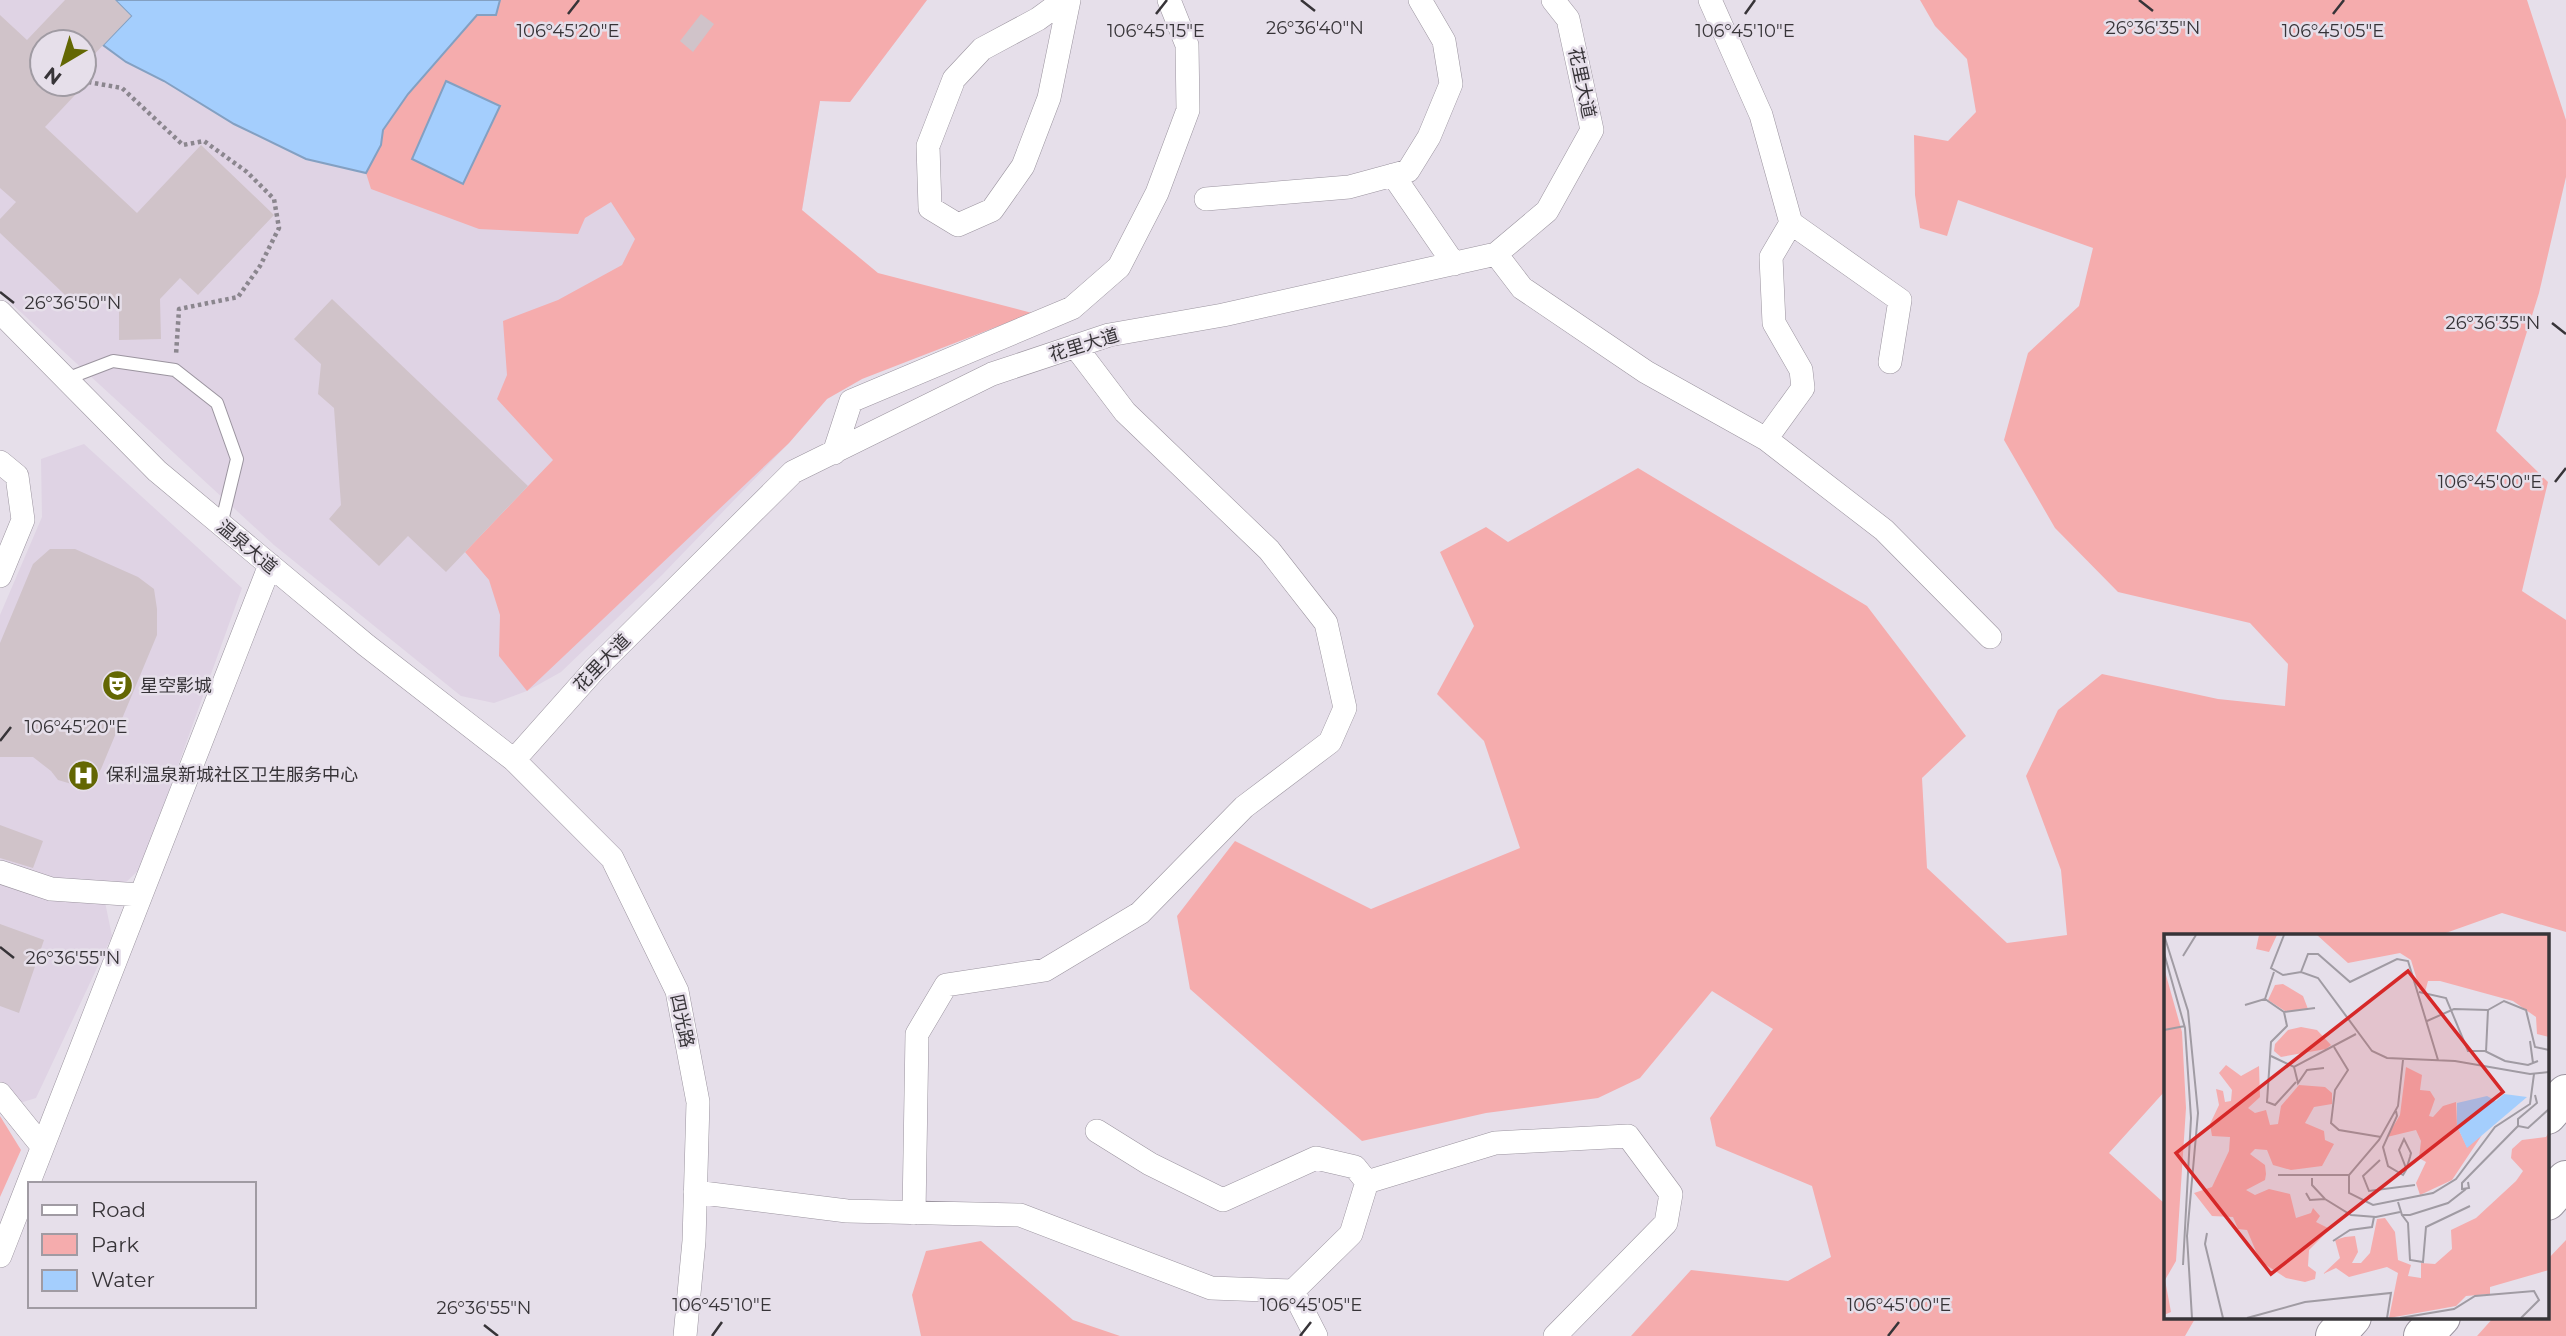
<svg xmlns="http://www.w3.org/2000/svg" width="2566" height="1336" font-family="Montserrat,'Noto Sans SC',sans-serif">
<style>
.built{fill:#dfd3e4;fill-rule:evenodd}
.green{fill:#f5acad}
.water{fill:#a4cefd;stroke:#83a0c2;stroke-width:2}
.building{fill:#d0c3c9}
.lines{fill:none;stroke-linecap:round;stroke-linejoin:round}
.service-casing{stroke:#9b949f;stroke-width:14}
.minor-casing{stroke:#9b949f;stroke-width:24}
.trunk-casing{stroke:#9b949f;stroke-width:40}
.path{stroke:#8b868e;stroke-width:4.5;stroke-dasharray:3.5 3.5;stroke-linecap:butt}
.service{stroke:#fff;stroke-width:12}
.minor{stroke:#fff;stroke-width:23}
.trunk{stroke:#fff;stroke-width:38}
.ticks{fill:none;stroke:#373438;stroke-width:2.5}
.labels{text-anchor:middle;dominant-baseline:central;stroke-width:5;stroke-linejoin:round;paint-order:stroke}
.street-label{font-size:18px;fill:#373438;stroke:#e6dfea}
.poi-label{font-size:18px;fill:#373438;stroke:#e6dfea;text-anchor:start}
.inset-road{fill:none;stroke:#a09ba3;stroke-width:2}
.view{fill:#d62828;fill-opacity:0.15;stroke:#d62828;stroke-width:3.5}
.inset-edge{fill:none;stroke:#373438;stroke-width:3.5}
.ticks-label{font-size:18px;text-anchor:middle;fill:#373438;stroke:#e6dfea;stroke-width:5;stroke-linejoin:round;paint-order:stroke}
</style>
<rect width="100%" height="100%" fill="#e6dfea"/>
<path class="built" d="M0,0h927l-77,102 -30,-1 -18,109 75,143 -15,26 -35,20 -38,44 -127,132 -101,97 -34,19 -33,12 -33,-7 -187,-151 -274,-252zM42,42h42v42h-42z
M84,444l158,144 -101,280 -36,34 7,34 -76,162 -36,11v-494l42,-98 -1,-58z"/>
<path class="green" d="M500,0h427l-77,102 -30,-1 -18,109 76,63 154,40 -170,66 -35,20 -38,44 -262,248 -28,-35 1,-41 -11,-35 -24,-28 88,-92 -56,-61 10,-24 -4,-54 55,-21 64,-35 13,-26 -24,-37 -26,16 -7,16 -99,-5 -108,-40 -5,-16 15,-28 2,-15 25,-36 69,-79h19z
M1920,0h607l39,120v57l-27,116 -43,138 52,51 -26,109 44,29v312l-64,-19 -62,22h-275v156l-56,62 56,51v113h31l-11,19h-554l60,-66 97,11 43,-24 -19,-71 -96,-40 -6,-28 63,-89 -61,-38 -72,87 -42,20 -112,15 -124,28 -172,-152 -13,-73 58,-75 136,68 149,-61 -36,-107 -47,-47 37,-68 -34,-74 46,-25 22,15 130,-74 229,138 99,130 -44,42 5,90 80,75 60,-8 -6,-65 -35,-94 32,-66 44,-36 116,25 67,7 3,-42 -38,-41 -132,-31 -63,-64 -51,-88 24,-87 51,-47 14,-58 -135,-48 -11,36 -27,-8 -5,-33 -1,-60 34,6 28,-29 -9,-53 -32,-33z
M0,1116l21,34 -21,47z
M2566,1240v96h-89l17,-19h53v-57z
M981,1241l92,79 47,16h-199l-9,-41 14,-44z"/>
<path class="water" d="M115,0h385l-4,15h-19l-69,79 -25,36 -2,15 -15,28 -60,-14 -72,-35 -70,-43 -38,-19 -23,-17 28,-29z
M446,81l54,25 -37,78 -51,-25z"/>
<path class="building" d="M65,0h50l16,16 -47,49v-23h-42v42h22l11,11 -30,32 92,86 64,-68 73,70 -76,80 -18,-17 -20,21 1,40 -42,1v-38l-27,1 -9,9 -83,-79v-14l16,-17 -16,-14v-173l27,25z
M701,14l13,10 -21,28 -13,-11z
M332,299l196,187 -82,86 -38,-36 -29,30 -50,-47 12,-14 -7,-97 -16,-14 3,-30 -27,-25z
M50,549h25l63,28 16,12 3,20v26l-56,134 -8,11 -18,5 -17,-5 -7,-9 -18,-14h-33v-114l33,-79z
M0,825l43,16 -10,27 -33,-10z
M0,924l44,16 -25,73 -19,-7z"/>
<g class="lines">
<defs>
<path id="service" d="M66,379l47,-18 62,9 42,33 20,56 -16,66"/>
<path id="minor" d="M1064,0l-26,19 -56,30 -28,30 -26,67 2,62 28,17 34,-15 31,-44 26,-68 20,-98
M1710,0l51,115 30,108 -20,34 3,66 27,47 2,18 -37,51
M1393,175l61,89
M1206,199l143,-12 59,-16 21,-34 22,-53 -7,-43 -24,-41
M1791,223l109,77 -10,62
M1496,254l26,34 124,84 120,67 118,91 106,107
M0,312l157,159 209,174 148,115 98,98 65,133 21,111 -4,139 -9,95
M834,453l17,-52 221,-93 47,-41 38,-74 31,-83 -1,-65 -18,-45
M0,462l17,14 6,44 -23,56
M514,760l81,-91 198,-197 199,-98 117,-39 114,-20 273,-61 51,-43 45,-81 -24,-111 -15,-19
M0,872l51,17 89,6
M0,1094l42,52
M1097,1131l53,33 73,36 93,-42 39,9 12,15 -16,52 -58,57
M1367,1182l128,-39 133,-7 43,58 -5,29 -111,113
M695,1192l152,19 173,4 191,73 82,3 23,45
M914,1213l3,-179 29,-49 99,-15 95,-57 104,-106 86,-65 15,-34 -19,-85 -57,-73 -144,-138 -50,-66
M0,1256l270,-691"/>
<path id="trunk" d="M2547,1115l19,-21
M2547,1201l19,-21
M2335,1336l17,-19
M2423,1336l18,-19"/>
</defs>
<use href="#service" class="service-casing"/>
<use href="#minor" class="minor-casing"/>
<use href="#trunk" class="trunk-casing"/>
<path class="path" d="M88,82l34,6 61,57 21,-4 43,31 27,27 5,29 -19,38 -22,31 -59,12 -3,46"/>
<use href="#service" class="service"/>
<use href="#minor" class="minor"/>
<use href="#trunk" class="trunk"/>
</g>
<path class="ticks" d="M1301,0l14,11M2139,0l14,11M568,14l11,-14M1156,14l11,-14M1745,14l10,-14M2333,14l11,-14M0,292l14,11M2552,323l14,11M2555,482l11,-14M0,741l11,-14M0,947l14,11M484,1325l14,11M712,1336l10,-14M1300,1336l11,-14M1888,1336l11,-14"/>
<defs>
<symbol id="theatre-disc" viewBox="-11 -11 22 22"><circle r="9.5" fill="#636703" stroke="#e6dfea"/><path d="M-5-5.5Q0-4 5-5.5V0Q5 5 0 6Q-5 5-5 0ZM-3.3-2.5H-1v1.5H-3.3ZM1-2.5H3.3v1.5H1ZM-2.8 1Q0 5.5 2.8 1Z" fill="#fff"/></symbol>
<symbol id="hospital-disc" viewBox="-11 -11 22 22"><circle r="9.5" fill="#636703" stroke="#e6dfea"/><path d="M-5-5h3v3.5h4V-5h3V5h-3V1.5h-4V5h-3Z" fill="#fff"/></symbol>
</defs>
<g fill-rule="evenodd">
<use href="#theatre-disc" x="100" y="668" width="35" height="35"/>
<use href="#hospital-disc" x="66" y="758" width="35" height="35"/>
</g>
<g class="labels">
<g class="street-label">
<text transform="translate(1582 83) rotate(78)">花里大道</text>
<text transform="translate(1084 345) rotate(-17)">花里大道</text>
<text transform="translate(247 547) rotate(40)">温泉大道</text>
<text transform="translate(602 663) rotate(-46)">花里大道</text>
<text transform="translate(682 1021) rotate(78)">四光路</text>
</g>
<g class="poi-label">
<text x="140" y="686">星空影城</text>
<text x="106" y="775">保利温泉新城社区卫生服务中心</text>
</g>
</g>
<g transform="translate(2164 934)">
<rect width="385" height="385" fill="#e6dfea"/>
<path d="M95,1h18l-8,17 -13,-3zM153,1h232v102l-12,-3 -1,-17 -23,-16 -73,-20h-12l-3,11 -5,-2 -9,-30 -11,-7 -52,10zM0,34l18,64 4,76 -10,153 -11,19 6,32 -7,3zM119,50l20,12 5,13 -23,2 -17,-11 7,-15zM137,93l16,3 14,15 -5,4 -45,8 -7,-6 1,-7 13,-14zM62,131l15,11 18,-10 1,31 -12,11 7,5 11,-3 4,15 8,-1 3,-18 18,-21 26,2 7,6v11l-18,3 -9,16 19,8 1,9 9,4 -12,22 -31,4 -18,-5 -6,-15 -12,-1 -5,5 15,11 1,9 -1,6 -19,10 9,5 14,-6 21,5 6,24 15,-5 2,-5 7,8 -4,6 14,7 -21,21 -1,16 8,6 -1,7 -10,3 -19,-4 -26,-17 -13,-31 -9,-1 -5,-12 -21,-1 -18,-23 18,-6 17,-36 1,-14 -18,-1 -2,-12 9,-19 -3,-16 7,2 2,11 6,-1 1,-11 -13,-17zM242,133l16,8 -2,15 10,1 5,8 -6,17 4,1 10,-11 13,-4 1,24 10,21 15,-12 -30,45 -32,15 -4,-12 10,-21 -7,-4 2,-17 -5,-11 -29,7 13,-22zM385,198v138l-59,17v7l-24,2 -10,10 -67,12 9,-45 -11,-6 -38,10 -13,-9 -13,6 17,-16 -5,-18 10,-3 10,-1 3,16 -6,11h9l9,-10 7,-34 8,-1 10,14 3,28 13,5 -3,11 13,2v-15l14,1 17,-15 -1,-19 25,-12 40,-37 7,-10 -12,-13 1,-9 10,-9 24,-3z" fill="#f5acad"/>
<path d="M340,160l23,3 -60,51 -10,-22v-23l30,-7 9,5z" fill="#a4cefd"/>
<path class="inset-road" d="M0,1l24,76 10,102 -11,123 5,82M120,1l-13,33 12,7 18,-3 17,6 54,73 15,7 68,3 75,13 19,-2M0,19l21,75 6,90 -8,147M19,22l13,-21M137,38l7,-18h10l32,28 47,-23 11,2 30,99M255,58l27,6 22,53h17l20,10 23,4 10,-4M101,65l19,13 31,-4M81,71l20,-6 9,-27M120,78l3,14 -16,16 -4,60 8,3 21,-23M263,87l27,-12 34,1M0,96l21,-4M366,107l3,22M170,113l14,23 -13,20 -4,33 8,7 42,7M322,118l2,-42 16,-9 22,9 9,37 14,3M107,122l23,11 62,-33M239,126l-5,46 -19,34 -30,35v18l24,12 60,-12 23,-14 39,-52 35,-23 4,-30M130,133l4,16 9,-13 17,-2M371,161l2,8 -19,16v7l10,2 21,-19M232,177l1,5 -14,31 5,19 15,9 3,-5 4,-13 1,-4 -7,-14 -5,11 7,18M216,226l-17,16 6,15 46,-6M114,241h71M148,244v7l13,14 26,16 25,2 24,-5M304,248l1,6 -7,1v-6l56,-57M142,259l4,7 15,-1M234,268l4,13h8l38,-12 18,-14M238,281l6,8 2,37 13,2 3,-35 44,-21M43,299l-2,11 18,74M169,307l17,-11 22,-3 2,-10M83,384l58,-16 86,-9 -4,25M236,384l54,-9 21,-13 59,-5 5,9 -18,18"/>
<path class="view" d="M244,37l95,121 -232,182 -95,-121z"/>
<rect width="385" height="385" class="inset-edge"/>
</g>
<g class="ticks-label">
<text x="1315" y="34">26°36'40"N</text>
<text x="2153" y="34">26°36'35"N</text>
<text x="568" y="37">106°45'20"E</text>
<text x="1156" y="37">106°45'15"E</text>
<text x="1745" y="37">106°45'10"E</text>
<text x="2333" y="37">106°45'05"E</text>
<text x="73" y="309">26°36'50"N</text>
<text x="2493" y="329">26°36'35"N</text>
<text x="2490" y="488">106°45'00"E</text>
<text x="76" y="733">106°45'20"E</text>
<text x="73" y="964">26°36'55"N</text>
<text x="722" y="1311">106°45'10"E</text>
<text x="1311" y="1311">106°45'05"E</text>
<text x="1899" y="1311">106°45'00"E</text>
<text x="484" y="1314">26°36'55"N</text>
</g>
<rect x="28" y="1182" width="228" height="126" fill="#e6dfea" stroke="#a09ba3" stroke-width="2"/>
<rect x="42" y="1205" width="35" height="10" fill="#ffffff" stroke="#a09ba3" stroke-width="2"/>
<text x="91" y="1217" font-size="21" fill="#373438">Road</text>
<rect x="42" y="1234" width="35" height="21" fill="#f5acad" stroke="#a09ba3" stroke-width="2"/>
<text x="91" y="1252" font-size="21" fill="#373438">Park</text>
<rect x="42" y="1270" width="35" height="21" fill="#a4cefd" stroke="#a09ba3" stroke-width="2"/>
<text x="91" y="1287" font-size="21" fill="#373438">Water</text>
<g transform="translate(63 63) rotate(218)"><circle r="33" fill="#e6dfea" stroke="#a09ba3" stroke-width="2"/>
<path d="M0-5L12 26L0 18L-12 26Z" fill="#636703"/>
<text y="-10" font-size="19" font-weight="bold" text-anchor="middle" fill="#373438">N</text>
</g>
</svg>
